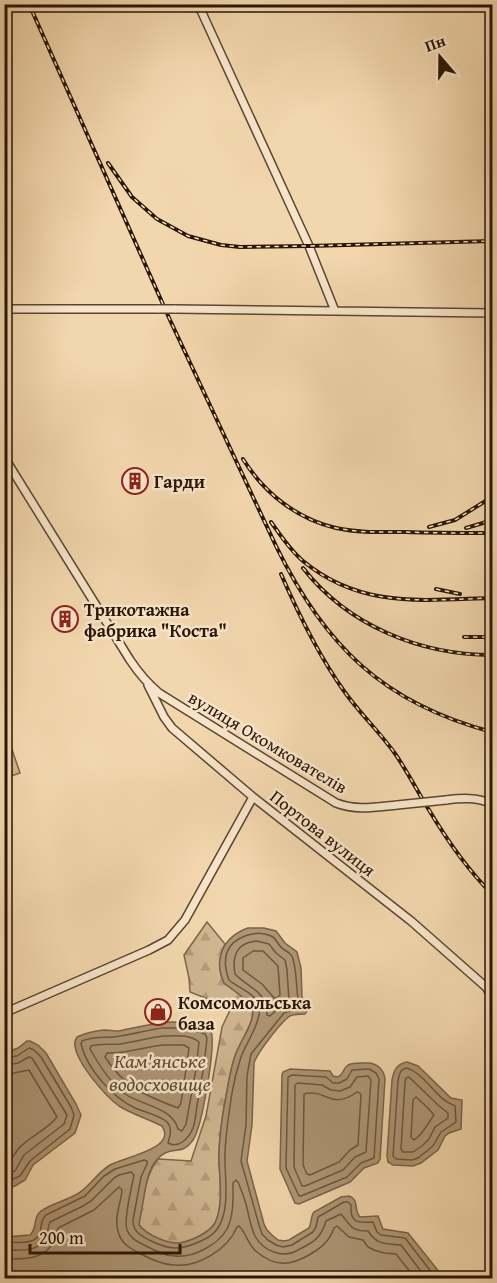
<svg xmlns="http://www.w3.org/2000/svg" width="497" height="1283" font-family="'Gentium Book Plus',serif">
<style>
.green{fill:#d0b590;stroke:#7c664a;stroke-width:1.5}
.forest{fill:url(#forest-firs);stroke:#7c664a;stroke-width:1.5}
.water{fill:#ae9574;stroke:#796247;stroke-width:1.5}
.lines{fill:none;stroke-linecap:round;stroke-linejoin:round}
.shore{stroke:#6c563c;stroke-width:1.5}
.minor-casing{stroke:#5b462e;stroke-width:10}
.minor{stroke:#f7e4ca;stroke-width:7}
.rail-casing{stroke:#291604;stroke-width:4}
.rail{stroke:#f7e4ca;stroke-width:1.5;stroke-dasharray:4.5;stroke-linecap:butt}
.minor-bridge-casing{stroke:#5b462e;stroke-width:10;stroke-linecap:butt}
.minor-bridge{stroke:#f7e4ca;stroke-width:7}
.labels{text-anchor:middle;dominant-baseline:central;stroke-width:5;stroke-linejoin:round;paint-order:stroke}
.poi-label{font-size:18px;font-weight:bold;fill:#291604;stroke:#f7e4ca;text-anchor:start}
.street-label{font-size:18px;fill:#291604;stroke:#f7e4ca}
.water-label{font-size:20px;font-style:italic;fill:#5e4931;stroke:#f7e4ca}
</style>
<defs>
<pattern id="forest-firs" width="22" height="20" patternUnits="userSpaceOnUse" patternTransform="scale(1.5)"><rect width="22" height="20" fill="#d0b590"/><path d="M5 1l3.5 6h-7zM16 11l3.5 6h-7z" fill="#b39b7b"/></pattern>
</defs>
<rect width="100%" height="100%" fill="#f2d6ad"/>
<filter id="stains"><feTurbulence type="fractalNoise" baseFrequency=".00333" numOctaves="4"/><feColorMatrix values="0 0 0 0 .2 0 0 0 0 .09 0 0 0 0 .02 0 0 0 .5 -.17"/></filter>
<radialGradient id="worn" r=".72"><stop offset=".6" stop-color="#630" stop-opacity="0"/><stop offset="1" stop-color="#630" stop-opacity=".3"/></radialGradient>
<path class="green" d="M4,726l16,47 -15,5h-1z"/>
<path class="forest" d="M207,922l18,22c-6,12 -7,27 -1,39l16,12 12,10c5,16 -12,35 -17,51 -4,11 -6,23 -8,35 -4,20 -7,40 -8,59 -1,22 6,53 -4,73 -6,10 -23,18 -35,20 -13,1 -33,-8 -41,-18v-4c5,-22 5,-44 19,-62l33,2 15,-45 16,-89 9,-19 -41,-16 -1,-14 -5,-23z"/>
<path class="water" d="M248,928h16l12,3 9,12 12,9 4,16 1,29 5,14 -2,3c-5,0 -10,0 -15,2 -9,6 -33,37 -36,47l-2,62 -5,36 17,63 3,6 5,5 6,5 6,1 5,-1 20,-12c3,-5 1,-11 5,-16l27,-15 8,-1c11,4 4,13 11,21l18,-1 5,13 25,4 36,45h-439v-41l25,-2c8,-7 2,-17 11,-24 12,-8 27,-11 38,-18 12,-8 19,-21 31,-28 11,-7 68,-16 52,-39 -14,-7 -30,-12 -43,-20 -14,-10 -42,-43 -44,-60 -1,-5 0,-5 2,-9 9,-4 18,-6 27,-7 5,0 10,1 15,1 30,-6 63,-17 92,0 5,14 -9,96 -18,109 -11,15 -17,7 -28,13 -17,9 -19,32 -22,49 -1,8 -3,15 -4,23 8,10 28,19 41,18 11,-2 29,-10 35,-20 10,-20 3,-51 4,-73 1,-19 4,-39 8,-59 2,-12 4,-24 8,-35 5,-16 22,-35 17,-51l-12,-10 -16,-12c-11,-24 -1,-46 24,-55z
M27,1041h3l8,4 8,8 30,51 5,11 -6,18 -42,32 -8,15 -10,6 -10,3v-136l13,-5z
M407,1062l11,4 33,32 11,2 -1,29 -12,4 -4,3 -7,14 -17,13 -8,3 -20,-1 -5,-3 -1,-6 5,-76c2,-10 5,-16 15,-18z
M369,1063c9,1 15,7 16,16l-5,80 -2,4 -14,5 -14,14 -51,22 -4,-1 -15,-34 2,-94 1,-3 7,-3 40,2 3,5 5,1c7,-4 4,-8 10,-12 5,-3 15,-2 21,-2z"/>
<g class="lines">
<path class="shore" d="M257,941l12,3 7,9 9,7 2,10 2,31 -9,6 -10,9 -3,-1c-1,-26 -18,-26 -32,-41 -3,-18 1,-31 22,-33z
M253,951h10l15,15 2,29 -3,3h-3l-12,-14 -19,-14v-12z
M162,1028h24l19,6 2,4c-2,21 -5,41 -9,62 -2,9 -2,19 -5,28 -4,10 -14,21 -25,15 2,-7 5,-16 -2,-22 -8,-6 -21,-9 -31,-13 -23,-11 -48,-39 -54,-64l1,-3c16,-6 24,-2 38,-5 14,-2 28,-6 42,-8z
M163,1036c12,0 26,-2 36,6l-3,27 -10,55 -4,7 -4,-2c-6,-22 -35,-23 -53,-35 -15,-11 -26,-29 -35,-45l1,-3c10,-3 19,-1 29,-2 14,-2 28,-6 43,-8z
M163,1045h21l5,3 -8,55 -3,5c-32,-12 -54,-21 -73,-51l2,-4c19,1 37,-6 56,-8z
M4,1058l13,-2 12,-8 5,2 7,7 30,50 3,8 -4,14 -40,32 -10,15 -16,7
M4,1066l14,-3 11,-6 3,1 35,57 -3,9 -40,31 -9,16 -11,4
M407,1068c19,6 28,31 48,38l1,16 -15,10 -8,14 -15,12 -6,2 -16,-1 -3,-3 5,-75c1,-6 2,-12 9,-13z
M369,1069l7,4 3,6 -5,79 -13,5 -14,14 -46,19h-2l-13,-28 2,-91 4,-2 34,2 7,6h6l8,-4 5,-9z
M4,1075l25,-5 28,47c-9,12 -26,19 -37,30 -6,6 -8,15 -16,18
M368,1076l3,4 -5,72 -11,5 -12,13 -38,16h-3l-8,-19 1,-82 3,-2 24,2 9,5 9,1 10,-4 7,-10z
M409,1077l29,28 10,8v5l-13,9 -6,12 -7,7 -9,6h-10l-2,-3 4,-67 1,-4z
M357,1092l3,1 1,2 -3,50 -8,5 -11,12 -29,13 -3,-1 -4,-9 1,-71c22,-6 27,17 53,-2z
M416,1097l12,11 6,7c-6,8 -12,21 -20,25l-3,-3 2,-37z
M4,1242c12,0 31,4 36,-9 2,-8 0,-12 6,-18l39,-19 19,-20 11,-7 29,-9 3,1v3l-6,13 -8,43c0,12 7,15 16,20 20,10 31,11 52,1 7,-3 13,-7 17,-13 13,-20 6,-54 7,-76 1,-20 4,-40 7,-59 2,-12 5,-24 9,-36 5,-14 21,-36 18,-51 -3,-13 -21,-18 -30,-26 -3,-8 -5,-19 -2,-28 6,-15 29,-23 44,-16 5,2 6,7 9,10 3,4 8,5 11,9 6,6 5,39 8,50l-2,3 -13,5 -33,41 -4,22 -1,49 -5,36 18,64 3,9 6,6 8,5 7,2 9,-2 21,-13 3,-5 2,-10 26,-15h4l3,3c-1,18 6,18 22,17l4,10 4,3 24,3 31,40
M4,1250c15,0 35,3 42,-13 2,-5 2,-11 4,-15l33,-16 8,-5 23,-23 5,-3 12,-3 3,3c-2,11 -11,46 -7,55 3,8 10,12 17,15 10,5 20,11 31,11 18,2 43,-11 52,-27 7,-14 6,-31 6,-46l3,-3 2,2c3,7 6,15 8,22 3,11 4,22 9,32 8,15 28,23 43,14 16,-8 23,-12 28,-29l15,-7c10,12 10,17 27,17 10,15 17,12 33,14l25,33
M4,1259c18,0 40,2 49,-17 3,-4 3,-9 5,-14l36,-18 25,-23 3,3c-1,13 -8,27 -4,41 2,11 11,17 21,22 11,6 22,11 34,12 25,3 55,-16 64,-38l2,-1c7,6 8,18 18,26 18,15 33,14 52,3 12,-7 20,-13 25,-27l3,-2 12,11 14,3 5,7 6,3 10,3 12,1 19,24"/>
<defs>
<path id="minor" d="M198,4l111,242 26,65
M4,309h155
M174,309l318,4
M4,457l126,203c8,12 17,23 29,33l177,110c21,8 40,4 61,2
M148,685l16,32 8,11 81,69 158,124 75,66 6,10
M446,800c16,-2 31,-3 46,4
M4,1013l145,-63 19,-10 17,-20 68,-123"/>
</defs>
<use href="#minor" class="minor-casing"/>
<use href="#minor" class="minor"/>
<defs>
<path id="rail" d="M29,4l141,316 106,226c49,100 107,157 216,186
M108,163l24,34 25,22 31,17 33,9 19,2 69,-1 183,-5
M243,459c21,34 54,60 93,69 23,5 46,4 69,4 29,1 58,1 87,1
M271,522c10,14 19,28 32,39 58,48 120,39 189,37
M429,527l26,-7 37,-23
M466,528l17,-5 9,-4
M303,568c45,58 118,87 189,87
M281,574c17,39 38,82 63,117 16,23 36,41 52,64 12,18 22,37 33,55 18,30 38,59 63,84
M436,589l24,5
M464,637h28"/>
</defs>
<use href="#rail" class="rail-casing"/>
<use href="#rail" class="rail"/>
<defs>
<path id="minor-bridge" d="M159,309h15
M397,805l49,-5"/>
</defs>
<use href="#minor-bridge" class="minor-bridge-casing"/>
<use href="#minor-bridge" class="minor-bridge"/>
</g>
<defs>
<symbol id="building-ring" viewBox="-11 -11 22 22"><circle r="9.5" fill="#f7e4ca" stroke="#8f2418" stroke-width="1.5"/><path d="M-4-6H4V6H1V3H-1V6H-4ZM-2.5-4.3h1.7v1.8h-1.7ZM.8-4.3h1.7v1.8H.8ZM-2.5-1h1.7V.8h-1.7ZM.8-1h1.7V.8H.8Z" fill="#8f2418"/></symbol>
<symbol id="shop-ring" viewBox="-11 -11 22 22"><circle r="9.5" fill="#f7e4ca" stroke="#8f2418" stroke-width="1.5"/><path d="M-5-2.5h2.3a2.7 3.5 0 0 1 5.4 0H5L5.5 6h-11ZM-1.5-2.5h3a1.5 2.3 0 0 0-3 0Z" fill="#8f2418"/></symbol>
</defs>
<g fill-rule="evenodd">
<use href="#building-ring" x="120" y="466" width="30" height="30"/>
<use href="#building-ring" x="50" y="604" width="30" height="30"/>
<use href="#shop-ring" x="143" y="997" width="30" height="30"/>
</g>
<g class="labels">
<g class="poi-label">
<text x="154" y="481">Гарди</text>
<text x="84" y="609">Трикотажна<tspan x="84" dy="21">фабрика "Коста"</tspan></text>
<text x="178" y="1002">Комсомольська<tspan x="178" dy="21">база</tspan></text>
</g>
<g class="street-label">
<text transform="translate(268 742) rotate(31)">вулиця Окомкователів</text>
<text transform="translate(323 833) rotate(38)">Портова вулиця</text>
</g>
<g class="water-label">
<text x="160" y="1060">Кам'янське<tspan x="160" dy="23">водосховище</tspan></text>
</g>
</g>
<rect width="497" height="1283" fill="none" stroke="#f2d6ad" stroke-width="24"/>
<rect x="6" y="6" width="485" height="1271" fill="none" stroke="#291604" stroke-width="3"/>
<rect x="12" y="12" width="473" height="1259" fill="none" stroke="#291604" stroke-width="1.5"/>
<g transform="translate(440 57) rotate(340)" stroke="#f7e4ca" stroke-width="4.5" paint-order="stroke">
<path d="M0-4.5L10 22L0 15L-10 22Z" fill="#291604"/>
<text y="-9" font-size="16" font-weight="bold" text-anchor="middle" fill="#291604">Пн</text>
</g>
<path d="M30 1244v9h150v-9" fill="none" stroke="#291604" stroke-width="3"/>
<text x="39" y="1244" font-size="18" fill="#291604" stroke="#f7e4ca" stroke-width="4.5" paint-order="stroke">200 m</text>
<rect width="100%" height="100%" filter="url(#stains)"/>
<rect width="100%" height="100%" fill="url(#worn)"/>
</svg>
